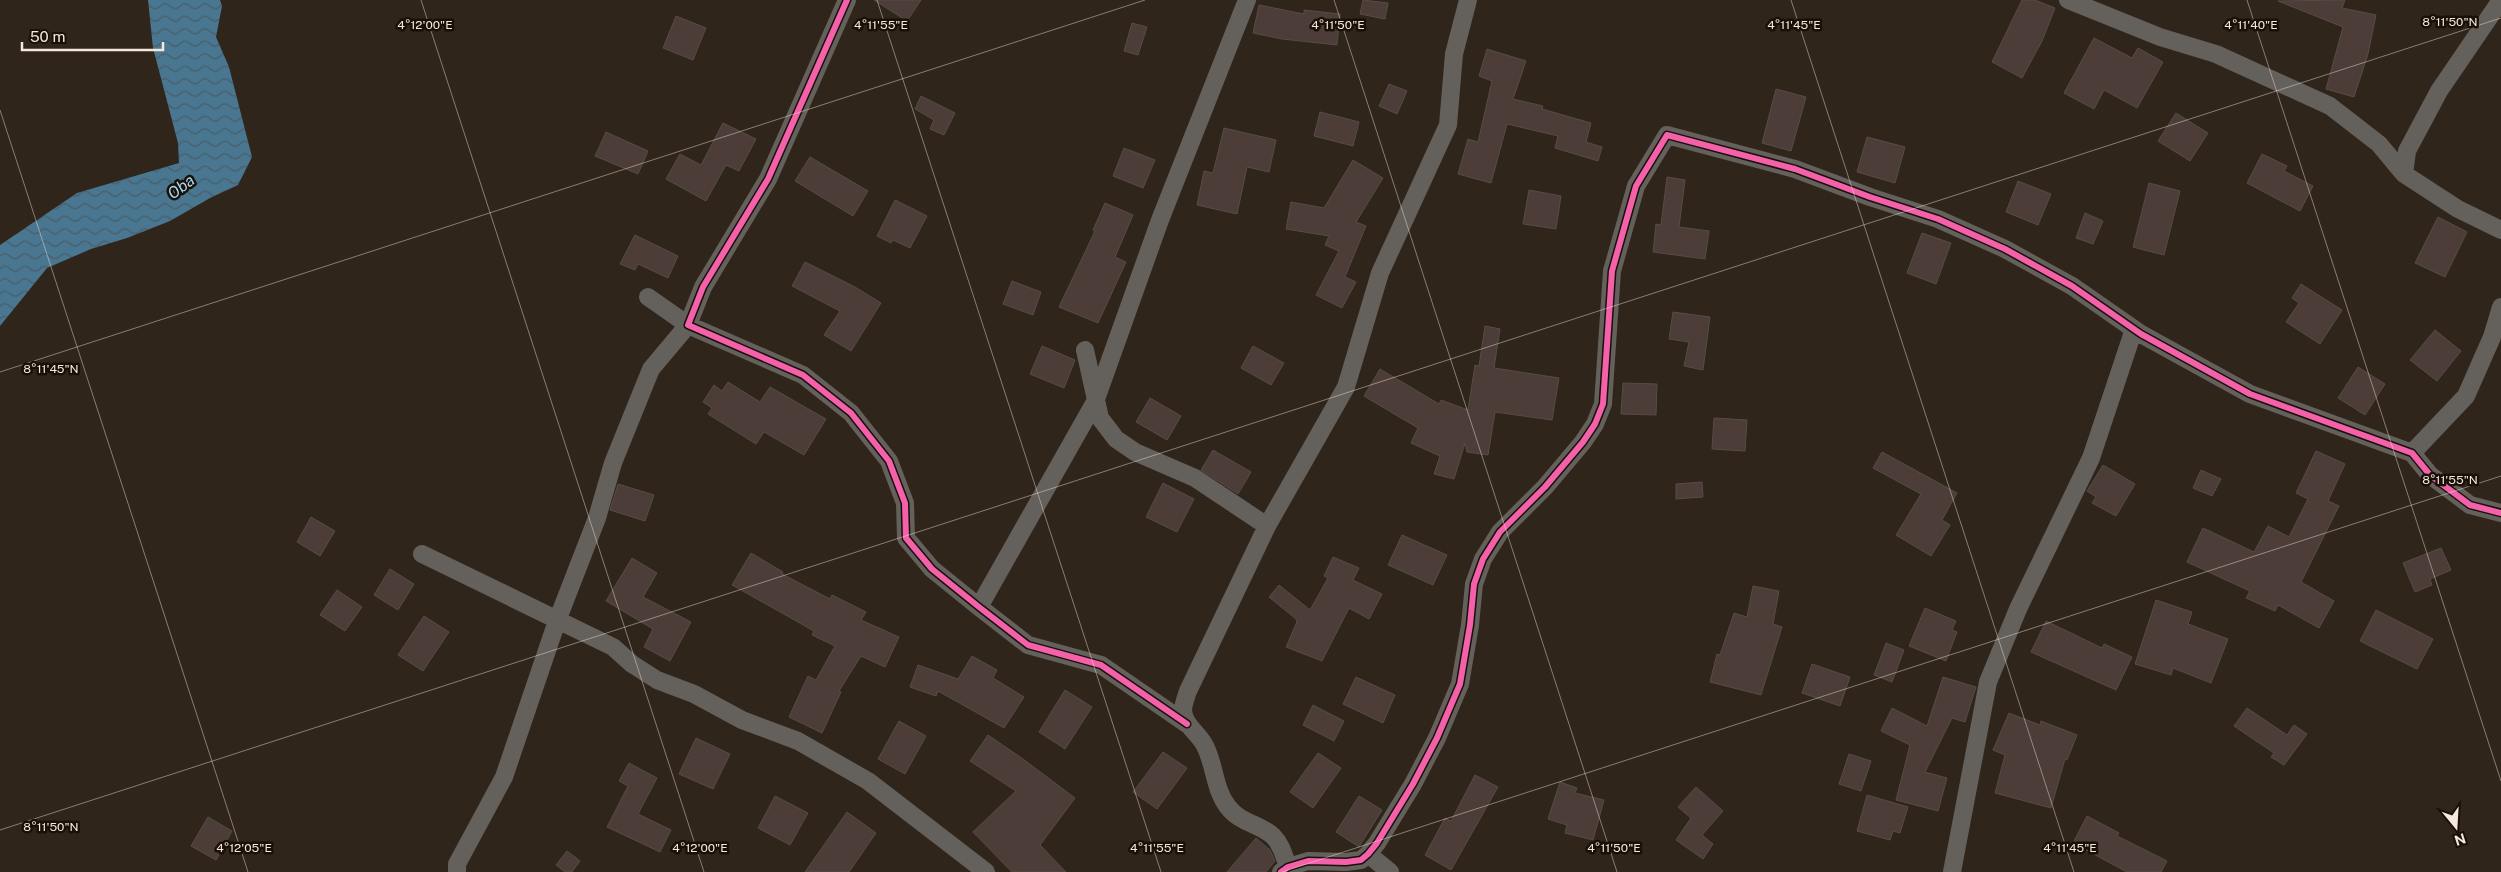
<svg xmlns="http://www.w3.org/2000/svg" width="2501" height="872" font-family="'Public Sans',sans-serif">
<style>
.water{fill:url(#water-waves)}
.building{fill:#4c3d39;stroke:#574c47}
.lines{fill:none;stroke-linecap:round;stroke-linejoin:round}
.minor{stroke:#64605c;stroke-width:18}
.cycleway-casing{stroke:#191008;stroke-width:9}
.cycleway{stroke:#f560ab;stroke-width:6}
.ticks{fill:none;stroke:#f6e8dd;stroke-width:1;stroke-opacity:0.45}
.labels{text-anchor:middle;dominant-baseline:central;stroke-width:5;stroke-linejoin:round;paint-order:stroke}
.water-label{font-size:16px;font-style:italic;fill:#acd8f5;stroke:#191008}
.ticks-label{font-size:12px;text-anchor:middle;fill:#f6e8dd;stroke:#191008;stroke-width:5;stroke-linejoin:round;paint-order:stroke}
</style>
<defs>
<pattern id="water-waves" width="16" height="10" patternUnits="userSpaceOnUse" patternTransform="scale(1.25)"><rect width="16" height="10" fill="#497690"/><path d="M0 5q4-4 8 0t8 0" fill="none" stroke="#4a5e69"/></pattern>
</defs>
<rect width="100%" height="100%" fill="#30251b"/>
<path class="water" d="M148,0h72l2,6 -6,31 13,30 23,90 -14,28 -28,13 -40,23 -43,17 -36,11 -44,19 -47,58v-81l77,-52 102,-30 -1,-20 -25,-95z"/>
<path class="building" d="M874,0h47l-14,21z
M1363,0l25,3 -3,16 -25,-5z
M2022,0h13l20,8 -13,33 -20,37 -30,-16z
M2345,0l-3,8 34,7 -8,39 -14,43 -28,-8 17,-62 -65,-26z
M1259,5l45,9v-4l36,4 -3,31 -55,-6 -29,-6z
M676,16l30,12 -13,32 -30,-12z
M1132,23l15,4 -9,28 -14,-4z
M2094,38l38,20 6,-10 25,14 -26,46 -33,-18 -10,19 -30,-16z
M1487,49l39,12 -13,38 30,7 -1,3 49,14 -5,19 16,5 -4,14 -43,-13 3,-12 -51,-12 -16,59 -33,-9 10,-35 10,3 14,-61 -13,-5z
M1389,84l18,7 -10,23 -18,-8z
M1776,89l30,8 -15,54 -29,-8z
M921,96l34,17 -11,22 -14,-6 4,-9 -19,-11z
M1320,112l39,10 -6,24 -39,-10z
M2176,113l32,20 -18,28 -32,-20z
M723,123l33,16 -17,32 -13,-6 -20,36 -40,-22 14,-25 21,11z
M1224,128l52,12 -7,32 -22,-5 -10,47 -40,-9 7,-34 9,2z
M606,132l42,19 -10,23 -43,-18z
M1867,137l38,10 -10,36 -38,-11z
M1124,148l31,12 -12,28 -30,-12z
M2262,154l25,12 -3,5 29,15 -13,25 -53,-28z
M810,157l58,34 -15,25 -58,-35z
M1353,160l30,18 -27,44 10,4 -21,51 11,5 -14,26 -26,-13 23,-44 -14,-6 4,-9 -43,-7 5,-27 33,6z
M1667,177l18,3 -6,47 30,4 -4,28 -52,-7 3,-28 5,1z
M2018,181l33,13 -13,31 -32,-13z
M2149,183l31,8 -16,64 -31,-8z
M1529,190l32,6 -5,33 -33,-5z
M895,200l32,16 -17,32 -17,-8 -2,3 -14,-7z
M1105,203l28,12 -18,42 11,5 -28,61 -39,-16 36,-76 -2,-1z
M2085,213l18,8 -10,23 -17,-6z
M2438,217l29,15 -22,45 -30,-14z
M1922,233l29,10 -15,41 -29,-11z
M635,235l43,21 -10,22 -30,-14 -3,6 -15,-6z
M805,262l50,25 26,16 -30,48 -27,-16 16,-24 -48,-25z
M1012,281l29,11 -8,23 -30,-11z
M2301,284l41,26 -22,34 -34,-22 13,-19 -7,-5z
M1673,312l37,5 -7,53 -19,-4 5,-24 -20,-3z
M1485,326l15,3 -6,39 65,10 -7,42 -57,-8 -7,43 -21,-3 -2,-9 -11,36 -20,-5 6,-18 -29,-13 7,-15 -54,-32 16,-27 59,35 2,-4 27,10 7,-45 4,1z
M2435,330l26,21 -24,30 -27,-21z
M1042,346l33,14 -11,28 -34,-14z
M1253,346l31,17 -13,22 -30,-17z
M2358,367l27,17 -20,31 -27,-17z
M728,382l32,20 10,-15 56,32 -22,36 -40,-23 -8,12 -48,-30 4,-6 -9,-6 11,-17 8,6z
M1623,383l34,1 -1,31 -35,-1z
M1150,398l31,18 -14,24 -31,-18z
M1714,418l33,2 -2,31 -33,-2z
M1213,450l38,22 -13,22 -37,-24z
M2316,451l29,13 -17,37 11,5 -38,76 33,19 -15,27 -41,-23 -3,6 -29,-13 4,-7 -63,-29 16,-34 51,24 14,-26 21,11 19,-38 -12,-6z
M1882,452l75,41 -15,27 8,5 -19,31 -35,-21 25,-41 -48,-26z
M2103,465l32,19 -19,32 -24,-13 4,-6 -9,-6z
M2201,470l20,9 -9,17 -19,-8z
M1702,482l1,15 -27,2v-15z
M1163,483l31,16 -17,33 -31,-15z
M618,484l36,11 -9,26 -35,-11z
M311,517l24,14 -15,25 -23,-14z
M1402,535l45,20 -14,30 -45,-20z
M2441,548l10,22 -21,9 2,6 -17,7 -12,-29z
M751,553l32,19 -1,2 48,25 2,-4 34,17 -5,8 38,17 -14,30 -24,-11 -22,35 2,1 -19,41 -33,-16 19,-41 8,4 19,-34 -23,-11 2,-4 -82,-46z
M1333,557l26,11 -6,12 29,14 -13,25 -20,-11 -27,53 -36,-14 11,-25 -1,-3 -27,-22 10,-12 31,25 18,-32 -4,-2z
M632,558l25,15 -14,24 48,25 -21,39 -26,-14 9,-18 -47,-28z
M390,569l24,15 -16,26 -24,-15z
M1753,586l26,5 -6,33 9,3 -21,68 -51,-13 7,-28 3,1 14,-42 13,4z
M337,590l25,17 -17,24 -25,-16z
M2156,600l36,12 -4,12 40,15 -17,44 -38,-15 -2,7 -36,-11z
M1925,608l31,13 -4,9 5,2 -11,29 -37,-15z
M2376,610l57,29 -16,30 -57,-28z
M424,616l25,16 -26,39 -25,-16z
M2046,621l56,27 2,-4 28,13 -16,33 -85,-38z
M1886,643l18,7 -12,32 -18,-7z
M972,656l25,14 -4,8 31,19 -20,31 -66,-37 -2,5 -26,-9 8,-22 40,14z
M1812,664l38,13 -10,29 -38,-13z
M1356,677l39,18 -12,28 -40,-19z
M1943,677l33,10 -11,35 -13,-4 -27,54 22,6 -9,33 -42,-11 14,-55 -29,-14 11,-23 35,18z
M1065,690l27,17 -27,42 -26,-17z
M1313,705l31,16 -10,20 -31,-16z
M2247,708l40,27 7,-10 13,9 -23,31 -13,-8 3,-4 -40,-27z
M2009,713l31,12 1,-4 36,14 -10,25 -2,-1 -14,49 -56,-15 10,-38 -12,-5z
M899,721l27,15 -21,38 -27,-15z
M988,735l35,24 52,39 -35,47 26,27h-54l-39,-40 43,-41 -46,-30z
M696,738l34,16 -17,35 -34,-15z
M1163,752l24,16 -30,41 -24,-17z
M1318,753l23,15 -28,40 -23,-16z
M1849,754l22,7 -10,30 -22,-7z
M629,763l28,15 -19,36 33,16 -11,22 -53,-25 21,-41 -9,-5z
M1475,775l23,12 -47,83 -26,-15 20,-37 6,3z
M1560,782l17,6 -2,5 29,7 -11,40 -28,-7 2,-8 -19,-6z
M1696,787l27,24 -21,24 11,9 -10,15 -27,-19 15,-22 -13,-11z
M1867,795l41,12 -8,26 -7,-2 -3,9 -33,-9z
M775,796l33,17 -18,32 -32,-17z
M1359,796l23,14 -23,37 -23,-15z
M847,812l29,21 -27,39h-44z
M2087,816l32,17 -2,3 50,25 -6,11h-34l-54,-29z
M208,817l24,14 -16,29 -25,-14z
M1256,838l14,12 5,11 -9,11h-39z
M567,851l13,10 -8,11h-7l-9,-7z"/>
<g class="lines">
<path class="minor" d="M847,0l-79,179 -65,108 -15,38 115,50 48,38 38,48 16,42 1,35 26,31 47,38 49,38 73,20 86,59
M2068,0l92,37 56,17 114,52 49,38 25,30
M2501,0l-62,91 -32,60 -3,23 54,35 43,21
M1085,350l15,68 16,21 19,13 60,26 72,48
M2412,453l54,-57 26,-59 9,-30
M422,554l191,93 19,17 25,16 37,14 48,26 56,21 70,40 118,91
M979,607l116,-205 65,-182 87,-220
M1368,854l22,18
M1288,867c-4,-11 -6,-22 -15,-31 -13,-12 -33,-13 -45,-29 -14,-18 -13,-42 -23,-61 -6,-13 -21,-20 -22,-36 0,-5 3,-13 5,-19l79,-165 79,-139 34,-114 68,-148 6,-71 14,-54
M457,872v-8l47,-87 53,-156 40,-103 16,-55 38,-94 37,-44 -40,-28
M1281,872l7,-5 20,-6 38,1 15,-2 7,-6 9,-11 36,-59 24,-46 23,-54 10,-59 4,-41 9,-25 17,-27 45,-45 38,-45 12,-18 8,-20 9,-133 24,-85 31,-51 128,34 75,28 68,22 67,30 67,37 69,48 109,60 162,59 18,22 40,30 31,8
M1952,872l36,-190 30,-73 73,-151 43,-129"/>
<defs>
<path id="cycleway" d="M847,0l-79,179 -65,108 -15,38 115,50 48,38 38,48 16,42 1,35 26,31 47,38 49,38 73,20 86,59
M1281,872l7,-5 20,-6 38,1 15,-2 7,-6 9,-11 36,-59 24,-46 23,-54 10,-59 4,-41 9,-25 17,-27 45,-45 38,-45 12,-18 8,-20 9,-133 24,-85 31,-51 128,34 75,28 68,22 67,30 67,37 69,48 109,60 162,59 18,22 40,30 31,8"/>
</defs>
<use href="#cycleway" class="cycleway-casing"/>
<use href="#cycleway" class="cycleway"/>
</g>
<path class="ticks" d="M421,0l283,872M877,0l284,872M1334,0l283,872M1791,0l283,872M2247,0l254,781M0,110l248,762M0,372l1145,-372M0,830l2501,-812M1282,872l1219,-396"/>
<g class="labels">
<g class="water-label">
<text transform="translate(181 187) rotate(-37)">Oba</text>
</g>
</g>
<g class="ticks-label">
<text x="2450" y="26">8°11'50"N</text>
<text x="425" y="29">4°12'00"E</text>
<text x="881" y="29">4°11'55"E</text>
<text x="1338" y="29">4°11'50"E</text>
<text x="1794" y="29">4°11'45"E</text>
<text x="2251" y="29">4°11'40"E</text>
<text x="51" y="373">8°11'45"N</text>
<text x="2450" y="484">8°11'55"N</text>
<text x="51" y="831">8°11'50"N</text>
<text x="244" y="852">4°12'05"E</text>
<text x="700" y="852">4°12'00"E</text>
<text x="1157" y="852">4°11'55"E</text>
<text x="1614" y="852">4°11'50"E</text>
<text x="2070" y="852">4°11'45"E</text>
</g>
<g transform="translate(2456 827) rotate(162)" stroke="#191008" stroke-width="4" paint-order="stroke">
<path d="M0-4L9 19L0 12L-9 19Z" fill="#f6e8dd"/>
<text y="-8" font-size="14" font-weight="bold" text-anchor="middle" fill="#f6e8dd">N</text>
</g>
<path d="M22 42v8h141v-8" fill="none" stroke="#f6e8dd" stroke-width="2.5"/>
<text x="30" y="42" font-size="15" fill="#f6e8dd" stroke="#191008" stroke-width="4" paint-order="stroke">50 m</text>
</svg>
